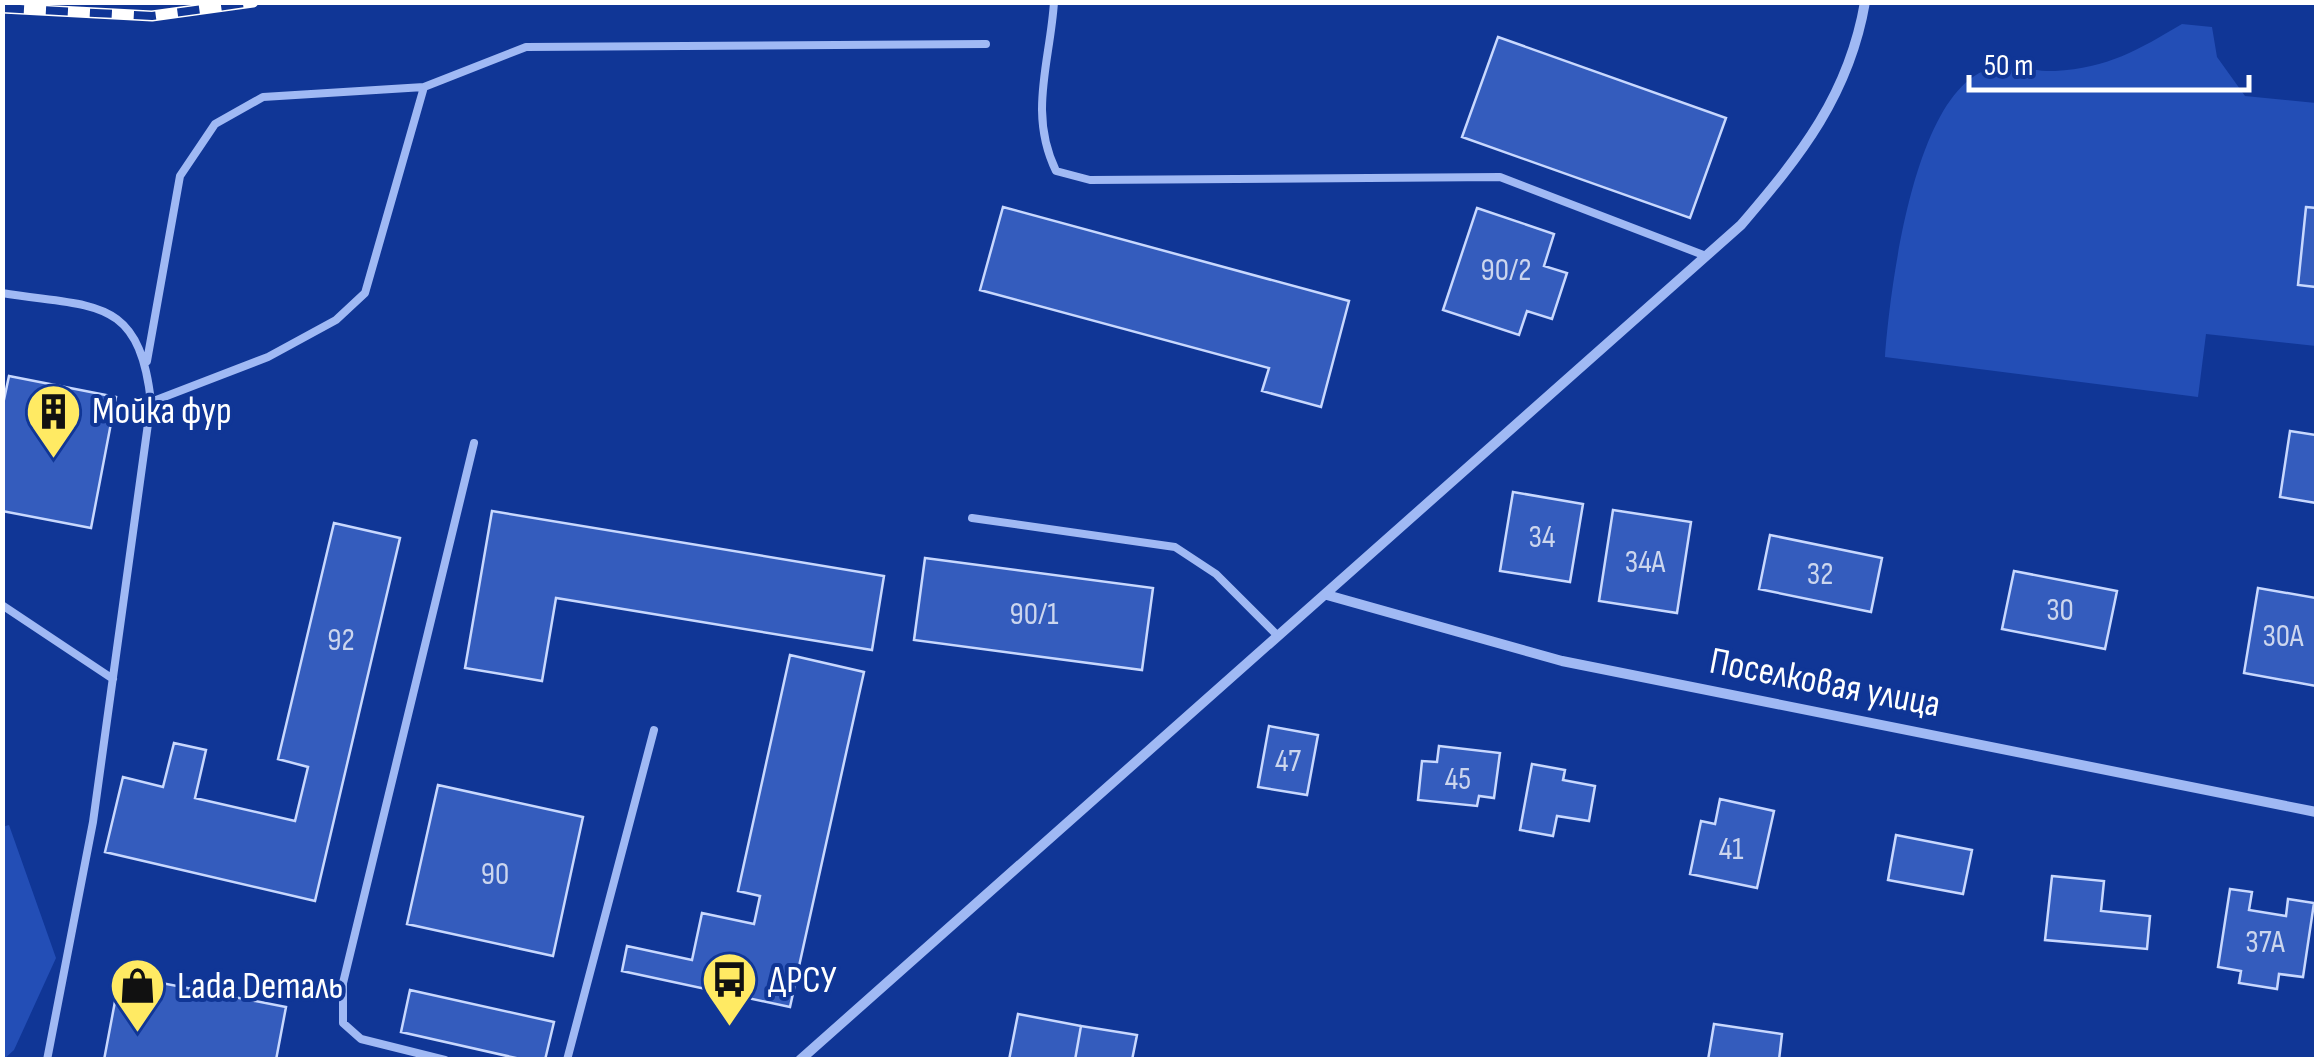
<svg xmlns="http://www.w3.org/2000/svg" width="2319" height="1062" font-family="'Sofia Sans Condensed',sans-serif">
<style>
.green{fill:#234eb6}
.building{fill:#345cbd;stroke:#c8d8fe;stroke-width:2.5}
.lines{fill:none;stroke-linecap:round;stroke-linejoin:round}
.lane{stroke:#a0b9f4;stroke-width:8}
.street{stroke:#a0b9f4;stroke-width:10}
.rail-casing{stroke:#fff;stroke-width:11}
.rail{stroke:#103696;stroke-width:8;stroke-dasharray:22;stroke-linecap:butt}
.labels{text-anchor:middle;dominant-baseline:central;stroke-width:8;stroke-linejoin:round;paint-order:stroke}
.number-label{font-size:32px;fill:#ccd6ee}
.poi-label{font-size:38px;fill:#fff;stroke:#103696;text-anchor:start}
.street-label{font-size:38px;fill:#fff;stroke:#103696}
</style>
<rect width="100%" height="100%" fill="#103696"/>
<path class="green" d="M2182,24l30,3 5,30 28,39 71,7v243l-110,-12 -8,63 -313,-40c5,-68 29,-272 108,-289 20,-4 42,4 62,3 53,-3 83,-21 127,-47z
M9,825l47,133 -42,92 -11,10 -1,-233z"/>
<path class="building" d="M1498,37l228,81 -36,100 -228,-81z
M1003,207l346,94 -28,106 -59,-16 7,-23 -289,-78z
M2306,207l10,1v79l-18,-2z
M1477,208l77,26 -10,32 23,7 -15,46 -25,-8 -8,24 -76,-25z
M9,376l107,21 -25,131 -89,-17v-102z
M2290,431l26,4v68l-36,-6z
M1513,492l70,12 -13,78 -70,-11z
M1613,510l78,12 -14,91 -78,-12z
M492,511l392,65 -12,74 -316,-52 -14,83 -77,-13z
M334,523l66,15 -85,363 -210,-49 18,-75 40,10 11,-44 32,7 -11,48 100,23 13,-54 -30,-8z
M1770,535l112,23 -11,54 -112,-23z
M925,558l228,30 -11,82 -228,-30z
M2014,571l103,20 -12,58 -103,-20z
M2258,588l58,10v88l-72,-13z
M790,655l74,17 -74,335 -168,-36 5,-25 65,14 10,-47 52,11 6,-28 -22,-5z
M1269,726l49,9 -11,60 -49,-8z
M1439,746l61,7 -6,45 -15,-2 -2,10 -59,-6 4,-39 15,1z
M1532,764l33,6 -2,10 32,6 -6,35 -32,-5 -4,20 -33,-6z
M438,785l145,32 -30,139 -146,-32z
M1720,799l54,12 -17,77 -67,-14 11,-53 14,3z
M1896,835l76,15 -9,44 -75,-14z
M2052,876l52,5 -3,30 49,5 -3,33 -102,-9z
M2230,889l22,3 -3,18 37,6 2,-17 26,4 -11,74 -24,-3 -2,15 -38,-6 2,-12 -23,-4z
M120,975l166,32 -10,53h-172z
M410,990l144,32 -9,38h-20l-124,-28z
M1018,1014l63,12 -6,34h-66z
M1714,1024l68,10 -3,26h-71z
M1081,1026l56,9 -5,25h-57z"/>
<g class="lines">
<path class="lane" d="M1054,2c-4,61 -26,111 2,169l34,9 410,-3 206,79
M2,293c91,15 137,1 149,109l-58,420 -46,238
M147,361l33,-185 35,-52 48,-27 161,-10 102,-40 460,-3
M151,402l117,-45 68,-37 29,-27 59,-206
M972,518l203,29 41,27 60,60
M2,605l111,74
M445,1060l-84,-21 -18,-16v-40l131,-540
M567,1060l87,-330"/>
<path class="street" d="M1327,595l235,66 754,151
M800,1060l941,-835c60,-70 108,-130 124,-223"/>
<defs>
<path id="rail" d="M2,8l150,8 101,-14"/>
</defs>
<use href="#rail" class="rail-casing"/>
<use href="#rail" class="rail"/>
</g>
<defs>
<symbol id="building-pin" viewBox="-11 -11 22 30"><path d="M0 17L-7.5 6A9.5 9.5 0 1 1 7.5 6Z" fill="#ffea63" stroke="#103696"/><path d="M-4-6H4V6H1V3H-1V6H-4ZM-2.5-4.3h1.7v1.8h-1.7ZM.8-4.3h1.7v1.8H.8ZM-2.5-1h1.7V.8h-1.7ZM.8-1h1.7V.8H.8Z" fill="#111"/></symbol>
<symbol id="bus-pin" viewBox="-11 -11 22 30"><path d="M0 17L-7.5 6A9.5 9.5 0 1 1 7.5 6Z" fill="#ffea63" stroke="#103696"/><path d="M-5-6H5V4H4V6H2V4H-2V6H-4V4H-5ZM-3.5-4V0h7V-4ZM-3.5 1.2v1.5H-2V1.2ZM2 1.2v1.5H3.5V1.2Z" fill="#111"/></symbol>
<symbol id="shop-pin" viewBox="-11 -11 22 30"><path d="M0 17L-7.5 6A9.5 9.5 0 1 1 7.5 6Z" fill="#ffea63" stroke="#103696"/><path d="M-5-2.5h2.3a2.7 3.5 0 0 1 5.4 0H5L5.5 6h-11ZM-1.5-2.5h3a1.5 2.3 0 0 0-3 0Z" fill="#111"/></symbol>
</defs>
<g fill-rule="evenodd">
<use href="#building-pin" x="22" y="380" width="63" height="86"/>
<use href="#bus-pin" x="698" y="948" width="63" height="86"/>
<use href="#shop-pin" x="106" y="954" width="63" height="86"/>
</g>
<g class="labels">
<g class="number-label">
<text x="1506" y="270">90/2</text>
<text x="1542" y="537">34</text>
<text x="1645" y="562">34А</text>
<text x="1820" y="574">32</text>
<text x="2060" y="610">30</text>
<text x="1034" y="614">90/1</text>
<text x="2283" y="636">30А</text>
<text x="341" y="640">92</text>
<text x="1288" y="761">47</text>
<text x="1458" y="779">45</text>
<text x="1731" y="849">41</text>
<text x="495" y="874">90</text>
<text x="2265" y="942">37А</text>
</g>
<g class="poi-label">
<text x="92" y="411">Мойка фур</text>
<text x="768" y="980">ДРСУ</text>
<text x="177" y="986">Lada Dеталь</text>
</g>
<g class="street-label">
<text transform="translate(1825 683) rotate(11)">Поселковая улица</text>
</g>
</g>
<rect width="2319" height="1062" fill="none" stroke="#ffffff" stroke-width="10"/>
<path d="M1969 75v15h280v-15" fill="none" stroke="#ffffff" stroke-width="5"/>
<text x="1984" y="75" font-size="30" fill="#ffffff" stroke="#103696" stroke-width="8" paint-order="stroke">50 m</text>
</svg>
